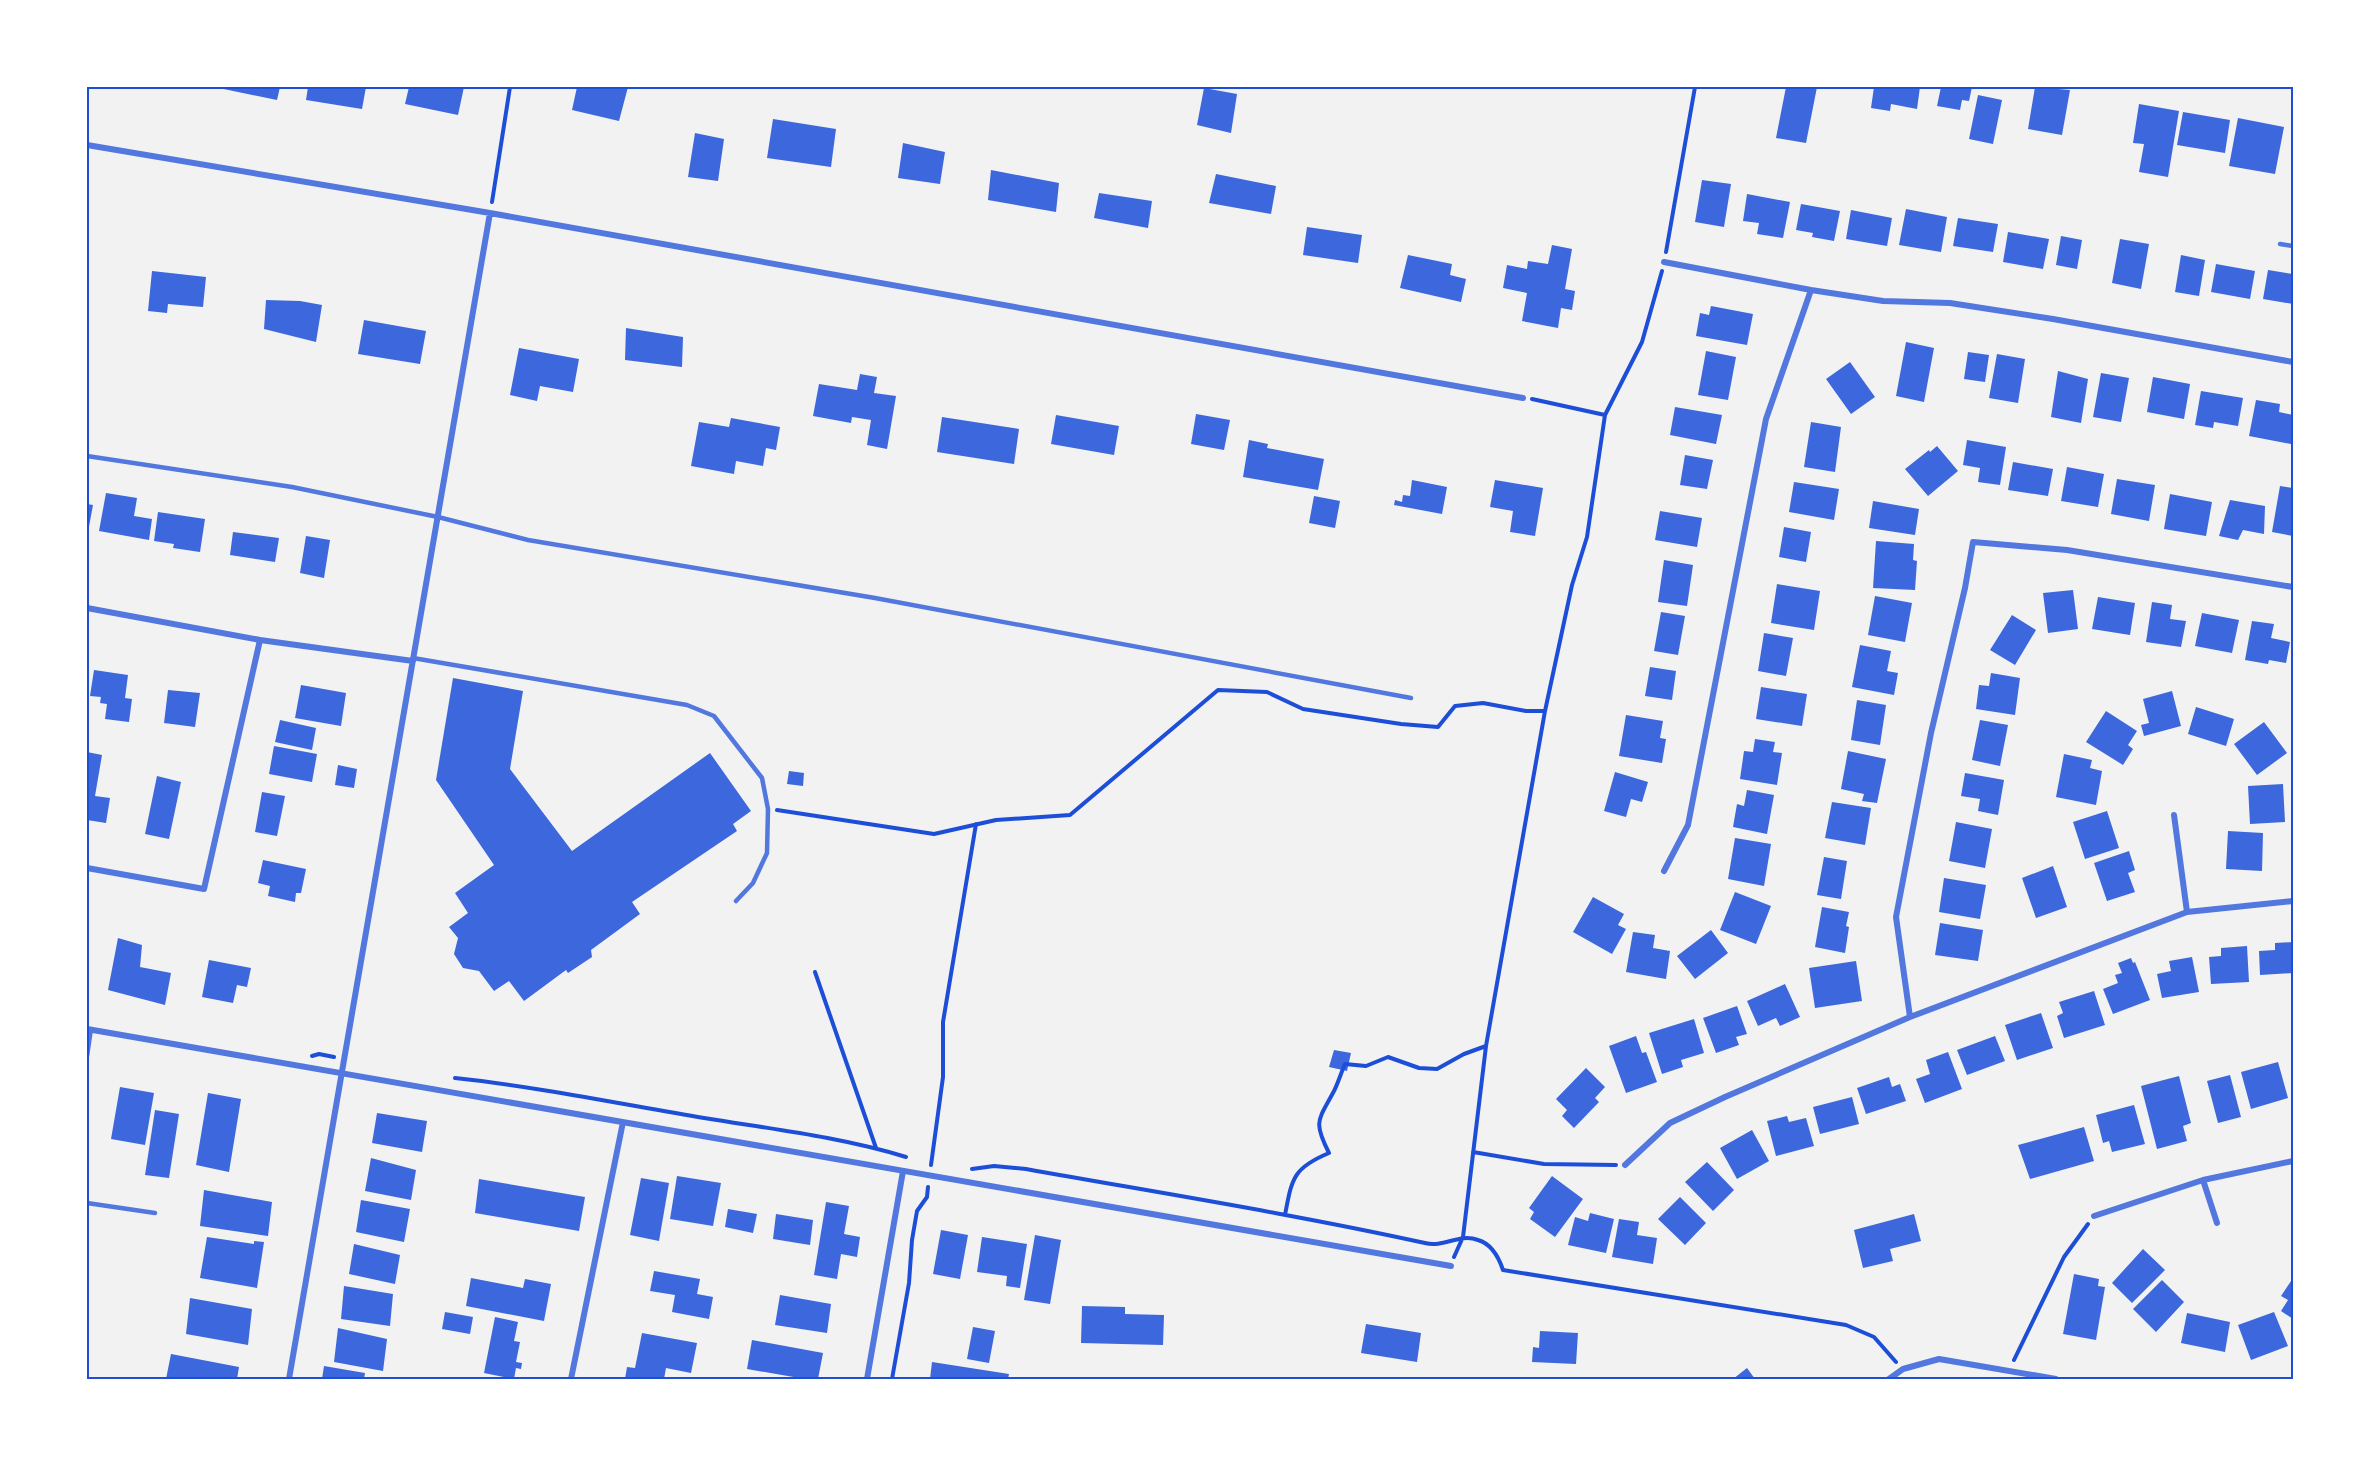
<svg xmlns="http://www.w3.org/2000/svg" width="2380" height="1466" font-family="Raleway,sans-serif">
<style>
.building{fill:#3d67dc}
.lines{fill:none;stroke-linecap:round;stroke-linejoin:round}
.path{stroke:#1d4ed8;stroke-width:4}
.service{stroke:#5277de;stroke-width:4.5}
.minor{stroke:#5277de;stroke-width:6}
.neatline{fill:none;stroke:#1d4ed8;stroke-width:2}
</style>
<rect width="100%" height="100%" fill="#f2f2f2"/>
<path class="building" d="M214,87h66l-3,13z
M308,87h58l-4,22 -56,-9z
M409,87h55l-6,28 -53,-11z
M577,87h51l-9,34 -47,-11z
M1786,87h31l-11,56 -30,-5z
M1874,87h46l-3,22 -26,-5 -1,7 -19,-3z
M1941,87h31l-3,14 -7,-1 -2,10 -23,-4z
M2035,87l35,3 -8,45 -34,-6z
M1204,88l33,6 -6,39 -34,-8z
M1978,95l24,5 -9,44 -24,-5z
M2139,104l40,7 -11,66 -29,-5 5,-28 -11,-1z
M2183,112l47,8 -5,33 -48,-8z
M2238,118l46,9 -9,47 -46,-8z
M773,119l63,10 -5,38 -64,-9z
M695,133l29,6 -6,42 -30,-4z
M903,143l42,9 -5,32 -42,-6z
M991,170l68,13 -3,29 -68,-12z
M1216,174l60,12 -5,28 -62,-11z
M1702,180l29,4 -7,43 -29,-5z
M1099,193l53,8 -4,27 -54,-10z
M1747,194l43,8 -7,36 -26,-4 2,-11 -16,-2z
M1801,204l39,7 -6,30 -22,-4 1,-4 -17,-3z
M1906,209l41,8 -6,35 -42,-7z
M1851,210l41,8 -5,28 -41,-7z
M1958,218l40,6 -5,28 -40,-6z
M1307,227l55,8 -4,28 -55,-8z
M2008,232l41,7 -6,30 -40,-7z
M2061,236l21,4 -5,29 -21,-4z
M2120,239l29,5 -8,45 -29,-6z
M1552,245l20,4 -7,40 10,2 -3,19 -11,-2 -3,20 -36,-7 5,-28 -24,-5 4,-23 20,4 1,-8 20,3z
M1408,255l44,9 -2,11 16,4 -5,23 -61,-14z
M2181,255l24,5 -6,36 -24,-4z
M2216,264l39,7 -5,28 -39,-7z
M2268,270l25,4v30l-30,-5z
M152,271l54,6 -3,30 -35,-3 -1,9 -19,-2z
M266,300l34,1 22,4 -6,37 -52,-13z
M1711,306l42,8 -6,31 -51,-9 4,-23 9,2z
M364,320l62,11 -6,33 -62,-10z
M626,328l57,9 -1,30 -57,-7z
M1906,342l28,6 -10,54 -28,-6z
M519,348l60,11 -6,33 -33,-6 -3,15 -27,-6z
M1706,351l30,6 -8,43 -30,-5z
M1968,352l21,3 -4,27 -21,-3z
M1997,354l28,5 -7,44 -29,-5z
M1850,362l25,35 -24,17 -25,-35z
M2058,371l30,8 -7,44 -30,-6z
M2101,373l28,5 -8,44 -28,-5z
M860,374l17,3 -3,16 22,3 -9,53 -20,-4 4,-25 -19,-3 -1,6 -38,-7 6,-32 38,6z
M2153,377l37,7 -6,35 -37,-7z
M2201,391l42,7 -5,28 -24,-4 -1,6 -18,-3z
M2256,400l24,4 -1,8 14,3 -2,29 -42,-8z
M1675,407l47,8 -6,29 -46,-9z
M1196,414l34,6 -6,30 -33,-6z
M1056,415l63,11 -5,29 -63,-11z
M942,417l77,12 -5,35 -77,-12z
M731,418l49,9 -4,23 -10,-2 -3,18 -27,-5 -2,13 -43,-8 8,-44 30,5z
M1811,422l30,5 -6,45 -31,-5z
M1249,440l19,4 -1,4 57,11 -6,31 -75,-13z
M1967,440l39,7 -6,38 -22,-3 2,-14 -17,-3z
M1937,446l21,25 -30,25 -23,-27 24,-19 1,2z
M1685,455l28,5 -6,29 -27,-4z
M2013,462l40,7 -5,27 -40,-6z
M2067,467l37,7 -6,33 -37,-6z
M2117,479l38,6 -6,36 -38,-7z
M1412,480l35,7 -5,27 -48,-9 1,-5 7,2 1,-7 7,1z
M1495,480l48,8 -8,48 -25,-4 3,-21 -23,-4z
M1794,482l45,7 -5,31 -45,-8z
M2280,486l13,2v48l-21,-4z
M106,493l31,5 -3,18 18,3 -3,21 -50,-9z
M2170,494l42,8 -6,34 -42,-7z
M1314,496l26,5 -5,27 -26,-5z
M2230,500l35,6 -1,28 -21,-4 -5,10 -19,-4z
M1873,501l46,8 -4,26 -46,-7z
M87,504l6,1 -5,27h-1z
M1660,511l42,7 -5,29 -42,-7z
M158,512l47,7 -5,33 -27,-4 1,-4 -20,-3z
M1784,527l27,5 -5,30 -27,-5z
M233,532l46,6 -4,24 -45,-7z
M306,536l24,4 -6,38 -24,-5z
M1876,541l38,3 -1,16 4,1 -2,29 -42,-2z
M1664,560l29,5 -6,41 -29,-4z
M1777,584l43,7 -6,39 -43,-7z
M2073,590l5,39 -30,4 -5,-40z
M1875,596l37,7 -7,39 -37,-7z
M2098,597l37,6 -5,32 -38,-6z
M2152,602l20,3 -2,14 16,2 -5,26 -35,-5z
M1661,612l24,4 -7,39 -24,-4z
M2202,613l37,7 -7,33 -37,-7z
M2012,615l24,15 -21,35 -25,-15z
M2252,621l22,3 -3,14 19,4 -4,21 -17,-3 -1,4 -23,-4z
M1764,633l29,5 -7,38 -28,-5z
M1860,645l31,6 -4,20 11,2 -4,22 -42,-8z
M1650,667l26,4 -4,29 -27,-4z
M94,670l34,5 -3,23 7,1 -3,23 -24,-3 2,-15 -7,-1 1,-6 -11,-1z
M1991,673l29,5 -5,37 -39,-6 3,-24 10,1z
M453,678l70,13 -13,78 62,82 138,-98 41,58 -18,13 4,7 -105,71 8,12 -49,36 1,7 -24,16 -2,-3 -42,31 -15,-20 -15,10 -15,-20 -16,-3 -9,-14 4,-16 -9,-11 19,-14 -13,-20 39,-28 -58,-85z
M301,685l45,8 -5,33 -46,-8z
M1761,687l46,7 -5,32 -46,-7z
M168,690l32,3 -5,34 -31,-4z
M2172,691l9,35 -37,10 -3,-11 8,-2 -6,-24z
M1857,700l29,5 -6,40 -29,-5z
M2196,707l38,12 -8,27 -38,-12z
M2106,711l31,20 -9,14 5,4 -10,16 -37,-23z
M1626,715l37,6 -3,17 6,1 -4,24 -43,-7z
M280,720l36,8 -4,22 -37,-8z
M1980,720l28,5 -8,41 -28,-6z
M2264,722l23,31 -30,22 -23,-31z
M1755,739l20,3 -2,10 9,1 -5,32 -37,-6 4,-28 9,1z
M274,746l43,8 -5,28 -43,-8z
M1848,751l38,8 -9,44 -15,-2 2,-7 -23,-5z
M87,752l15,3 -7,41 15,2 -4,25 -19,-3z
M2064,754l28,6 -2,8 12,3 -6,34 -40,-8z
M338,765l19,4 -3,19 -19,-3z
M789,771l15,2 -1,13 -16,-2z
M1615,772l33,10 -6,20 -11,-3 -5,18 -22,-6z
M1965,773l39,7 -6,35 -20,-4 2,-12 -19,-3z
M157,776l24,6 -12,57 -24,-5z
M2283,784l2,38 -35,2 -2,-38z
M1747,790l27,5 -7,39 -34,-7 4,-23 7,2z
M262,792l23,4 -8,40 -22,-4z
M1832,802l39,6 -6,37 -40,-7z
M2107,811l12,37 -34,11 -12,-37z
M1956,822l36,7 -7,39 -36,-7z
M2228,831l35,2 -1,38 -36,-2z
M1735,838l36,6 -7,42 -36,-7z
M2129,851l6,19 -7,3 7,19 -28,9 -13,-38z
M1824,857l23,4 -6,38 -24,-4z
M263,860l43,9 -5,24h-5l-1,9 -27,-6 2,-10 -12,-3z
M2053,866l14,41 -31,11 -14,-40z
M1944,878l42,7 -6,34 -41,-7z
M1735,892l36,14 -15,38 -36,-14z
M1593,897l31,17 -6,11 8,4 -14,25 -39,-22z
M1822,907l27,5 -3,14 3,1 -4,26 -30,-6z
M1940,923l43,7 -5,31 -43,-6z
M1711,930l17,23 -33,26 -18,-23z
M1633,932l22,3 -2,13 17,3 -4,28 -40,-7z
M118,938l24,7 -2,22 31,6 -6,32 -57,-15z
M2293,942v31l-33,2 -1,-24 16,-1v-7z
M2247,946l2,36 -38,2 -2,-27 12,-1v-8z
M2192,957l7,35 -37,6 -5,-24 14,-3 -2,-10z
M2131,958l2,5 2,-1 15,38 -37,14 -10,-25 15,-6 -3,-8 7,-2 -4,-10z
M209,960l42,8 -4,19 -10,-2 -4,18 -31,-6z
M1856,961l6,40 -47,7 -6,-40z
M1785,984l15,33 -20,9 -4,-8 -18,8 -11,-25z
M2094,991l11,34 -41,13 -7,-22 6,-3 -4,-11z
M1737,1006l10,28 -11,3 3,8 -23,8 -13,-35z
M2041,1013l12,35 -36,12 -12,-35z
M1694,1019l10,34 -23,7 2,7 -21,7 -13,-41z
M1636,1036l6,17 4,-1 11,30 -31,11 -17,-47z
M1995,1036l10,25 -38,14 -10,-25z
M1334,1050l17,3 -4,18 -18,-4z
M1948,1052l14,37 -37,14 -9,-24 14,-5 -4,-14z
M2278,1062l10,36 -37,11 -10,-37z
M1586,1068l19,19 -10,11 4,4 -25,26 -12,-12 5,-6 -11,-11z
M2230,1075l11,42 -23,6 -11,-42z
M2179,1076l12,47 -8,3 4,15 -30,8 -16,-63z
M1889,1077l3,10 8,-3 6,17 -40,13 -9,-26z
M120,1087l34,6 -9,52 -34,-6z
M208,1093l33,6 -12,73 -33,-7z
M1852,1097l7,27 -39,10 -7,-27z
M2134,1105l11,39 -33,8 -3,-11 -6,2 -7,-28z
M155,1110l24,4 -10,64 -24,-3z
M377,1113l50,8 -5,31 -50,-9z
M1787,1116l2,6 17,-4 8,28 -38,10 -9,-35z
M2084,1127l10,34 -64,18 -12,-34z
M1752,1130l17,31 -32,18 -17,-31z
M371,1158l45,12 -5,30 -46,-9z
M1707,1162l27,28 -21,21 -28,-29z
M677,1176l44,7 -8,43 -43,-7z
M1552,1176l31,23 -28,38 -25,-18 4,-7 -5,-4z
M641,1178l28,5 -10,58 -29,-6z
M479,1179l106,18 -6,34 -104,-18z
M204,1190l68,12 -4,34 -68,-10z
M1680,1197l26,26 -21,22 -27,-26z
M361,1200l49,9 -6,33 -48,-10z
M826,1202l23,4 -5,28 16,3 -3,20 -16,-3 -4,25 -23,-4z
M728,1209l29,5 -4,19 -28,-6z
M1590,1213l24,6 -8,34 -38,-8 7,-28 13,4z
M776,1214l37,6 -3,25 -37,-6z
M1914,1214l7,27 -31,8 3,12 -30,7 -9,-38z
M1619,1219l20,3 -2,13 20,3 -4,26 -41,-7z
M941,1230l27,5 -8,44 -27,-5z
M1035,1235l26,5 -11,64 -26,-4z
M207,1237l47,7v-3l10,1 -7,46 -57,-10z
M982,1237l45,7 -7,44 -14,-2 1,-10 -30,-4z
M354,1244l46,11 -5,29 -46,-10z
M2143,1249l22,21 -33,33 -20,-20z
M654,1271l46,8 -3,15 16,3 -4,22 -37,-7 3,-17 -25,-4z
M2074,1274l25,5 -1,7 7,1 -9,53 -33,-6z
M471,1278l52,10 2,-9 26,5 -7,37 -78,-15z
M2293,1278v41l-12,-8 7,-11 -7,-4z
M2162,1280l22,22 -28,30 -23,-23z
M344,1286l49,8 -3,32 -49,-7z
M780,1295l51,9 -4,29 -52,-8z
M190,1298l62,11 -4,36 -62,-11z
M1082,1306l43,1v7l39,1 -1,30 -82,-2z
M445,1312l28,5 -3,17 -28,-5z
M2274,1312l14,34 -37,14 -13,-35z
M2187,1313l43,9 -5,30 -44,-9z
M495,1317l23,5 -4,19 6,1 -4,20 6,1 -1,6 -5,-1 -2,11 -30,-6z
M1366,1324l55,9 -4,29 -56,-9z
M973,1327l22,4 -6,32 -22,-4z
M338,1328l49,11 -4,32 -49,-9z
M1540,1331l38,2 -2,31 -44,-2 1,-15 6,1z
M642,1333l55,10 -6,30 -25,-5 -2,11h-39l2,-12 8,1z
M752,1340l71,13 -5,26h-13l-58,-10z
M171,1354l68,13 -2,12h-71z
M932,1362l77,12 -1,5h-78z
M324,1366l41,7 -1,6h-42z
M1747,1368l8,11h-22z"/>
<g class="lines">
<path class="path" d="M492,202l18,-115
M1666,252l29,-165
M1532,399l73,16
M777,810l157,24 62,-14 74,-5 148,-125 49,2 36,17 98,15 37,3 17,-21 28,-3 43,8h19
M815,972l61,176
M312,1056l7,-2 15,3
M455,1078c84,9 166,26 249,40 67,11 137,19 202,39
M1473,1152l71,12 72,1
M931,1165l12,-88v-55l33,-198
M972,1169l22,-3 32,3c134,24 267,45 399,74 19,5 34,-10 53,-3 14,4 21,18 25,30l343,55 28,12 22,25
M1285,1215c7,-37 8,-47 44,-62 -16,-32 -11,-32 5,-62 4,-8 7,-18 11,-27l21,2 22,-9 31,11 18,1 27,-15 22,-8
M1454,1257l9,-20 23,-191 59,-335 27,-126 15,-48 18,-122 37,-73 20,-71
M2014,1360l50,-103 24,-33
M892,1379l17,-96 3,-43 5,-29 10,-14 1,-10"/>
<path class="service" d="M2280,244l13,2
M87,456l205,31 146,30 90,23 347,58 536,100
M413,658l274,47 27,11 48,62 6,31 -1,44 -14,30 -17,18
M87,1056l4,-27
M87,1203l68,10"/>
<path class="minor" d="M87,145l403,68 1033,185
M1664,262l147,28 72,11 67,2 103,16 240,43
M87,608l173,32 153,21
M2174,815l13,97
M87,868l117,21 56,-249
M1664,871l24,-46 78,-406 45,-129
M1910,1017l-14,-100 35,-184 34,-145 8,-46 94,8 226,37
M87,1029l1364,237
M1625,1165l45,-42 55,-26 185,-80 277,-105 106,-11
M2203,1180l14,43
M2094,1216l109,-36 90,-19
M289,1379l201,-1166
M571,1379l52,-257
M867,1379l36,-208
M1889,1379l14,-10 36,-10 117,20"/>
</g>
<rect width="2380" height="1466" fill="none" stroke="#ffffff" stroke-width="177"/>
<rect x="88" y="88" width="2204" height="1290" class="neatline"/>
</svg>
